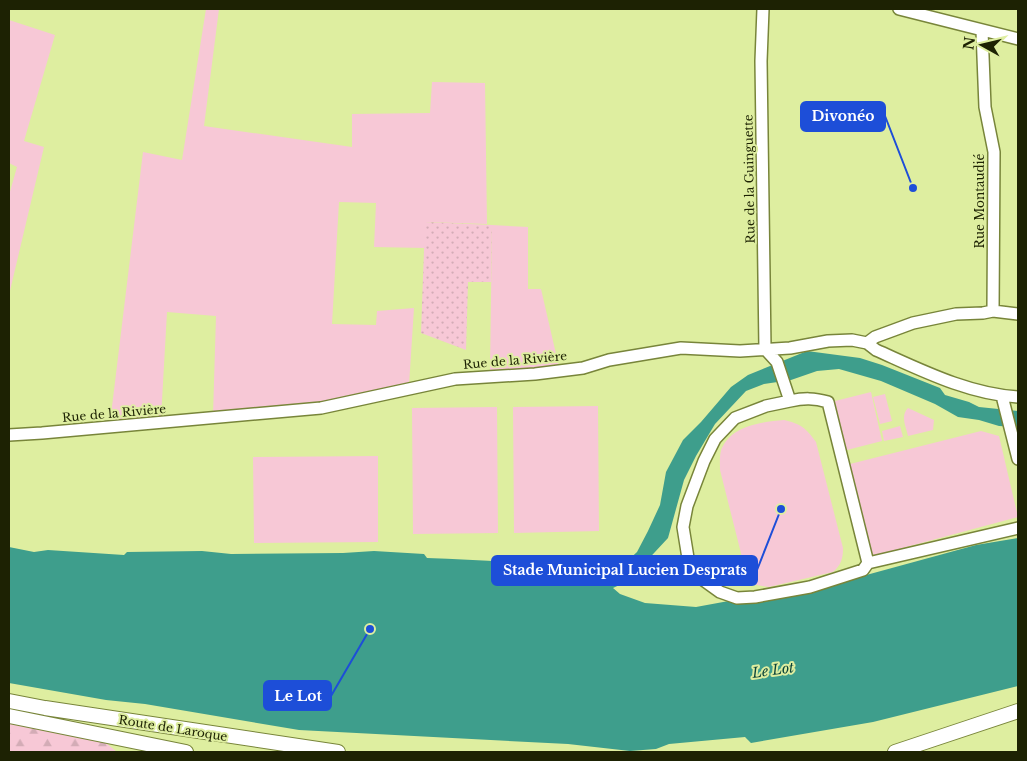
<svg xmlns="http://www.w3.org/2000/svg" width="1027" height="761" font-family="'Libre Baskerville',serif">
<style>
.green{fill:#f7c8d6}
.forest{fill:url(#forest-firs)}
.garden{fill:url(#garden-dots)}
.water{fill:#3e9e8c}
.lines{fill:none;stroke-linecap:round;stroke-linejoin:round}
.minor-casing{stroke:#78853a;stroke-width:14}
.major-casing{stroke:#78853a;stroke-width:16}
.minor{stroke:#fff;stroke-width:11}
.major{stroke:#fff;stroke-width:14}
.labels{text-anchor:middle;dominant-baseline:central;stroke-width:4;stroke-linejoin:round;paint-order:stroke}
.street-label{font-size:12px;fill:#1d2203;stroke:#deeea0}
.water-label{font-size:14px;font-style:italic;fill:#094339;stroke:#deeea0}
.leader{fill:none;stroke:#1d4ed8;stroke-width:2}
.callout-dot{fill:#1d4ed8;stroke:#deeea0;stroke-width:2}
.callout{fill:#1d4ed8;stroke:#1d4ed8;stroke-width:2}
.callout-label{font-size:14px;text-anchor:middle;font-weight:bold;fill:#fff}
</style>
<defs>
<pattern id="forest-firs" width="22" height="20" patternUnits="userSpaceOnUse" patternTransform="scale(1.25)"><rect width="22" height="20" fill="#f7c8d6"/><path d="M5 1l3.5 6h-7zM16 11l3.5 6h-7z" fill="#d3acb6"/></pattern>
<pattern id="garden-dots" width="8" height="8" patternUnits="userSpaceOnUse" patternTransform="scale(1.25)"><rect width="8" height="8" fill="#f7c8d6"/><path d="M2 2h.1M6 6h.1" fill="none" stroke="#d3acb6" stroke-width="1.8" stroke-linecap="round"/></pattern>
</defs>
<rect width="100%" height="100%" fill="#deeea0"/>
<path class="green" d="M206,9h13l-15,117 148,21v-33l78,-1 2,-31 53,1 2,141 -61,-2 -1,26 -51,-1 2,-44 -37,-1 -7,122 44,1 1,-14 37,-3 -5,77 -95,19 -101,11 3,-99 -49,-4 -6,106 -51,5 33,-271 39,8z
M9,20l46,15 -31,106 20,6 -35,148v-100l8,-28 -8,-4z
M492,225l36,2v62h13l18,78 -69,4z
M871,392l11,49 -39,10 -12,-49z
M885,394l7,27 -12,3 -7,-27z
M598,406l1,125 -85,2 -1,-126z
M497,407l1,126 -85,1 -1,-126z
M908,408l26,12 -1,10 -25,6c-2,-9 -8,-20 0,-28z
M784,420c17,4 22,8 32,22l27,106c0,11 -2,17 -10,24l-64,15 -13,-2 -9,-8 -27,-107c0,-7 -1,-18 3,-24 11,-21 40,-24 61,-26z
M900,426l3,11 -19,4 -2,-10z
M981,431l18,5 19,81 -149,40 -23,-92z
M378,456v86l-124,1 -1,-86z"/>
<path class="forest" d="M9,722l97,21 11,9h-108z"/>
<path class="garden" d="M425,222l67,3 -1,57h-23l-2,68 -45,-17z"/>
<path class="water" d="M807,351l53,7 22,7 58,23 5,7 24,7 10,5 39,4v16l-19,-1 -20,-6 -21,-3 -23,-13 -54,-23 -42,-12 -22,2 -26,9 -27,4 -18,7 -31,33 -19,32 -12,24 -16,58 -40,43 -15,7 7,6 25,9 51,4 163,-30 117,-32 42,-7v148l-145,36 -122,21 -6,-6 -76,7 -13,5 -26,2 -62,-7 -269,-14 -154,-26 -39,-4 -97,-17v-136l25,5 14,-2 76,5 3,-3 75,-1 29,3 112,-1 31,-2 50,3 3,4c27,1 54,2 81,4 36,4 68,19 105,1l8,4 16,-15 11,-21 12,-26 6,-33 17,-32 18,-18 30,-35 17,-12z"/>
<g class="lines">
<defs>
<path id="minor" d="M763,9l-2,52 4,288
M899,9l119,30
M982,31l3,76 9,45 -1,159
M867,343l9,7c45,20 92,44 142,47
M765,349l12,13 13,39c14,-3 24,-3 38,1l40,161 150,-35
M1002,396l16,63
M790,401l-24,5 -31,12 -20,21 -11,22 -17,45 -4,21 5,31 7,16 25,18 17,6 18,-1 55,-10 53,-17 5,-7
M9,435l33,-2 279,-25 134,-29 80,-5 48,-6 26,-8 72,-12 59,3 50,-3 38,-7 24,-1 15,3 8,-6 38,-14 43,-9 27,-1 10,-2 25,3"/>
<path id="major" d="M9,701l36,7 293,44
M9,716l177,36
M895,752l123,-41"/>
</defs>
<use href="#minor" class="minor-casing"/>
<use href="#major" class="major-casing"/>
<use href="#minor" class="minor"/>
<use href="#major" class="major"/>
</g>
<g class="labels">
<g class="street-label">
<text transform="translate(749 179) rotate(-91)">Rue de la Guinguette</text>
<text transform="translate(979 201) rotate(-90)">Rue Montaudié</text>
<text transform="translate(515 360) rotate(-5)">Rue de la Rivière</text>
<text transform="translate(114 413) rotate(-5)">Rue de la Rivière</text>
<text transform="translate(173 728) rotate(9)">Route de Laroque</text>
</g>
<g class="water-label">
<text transform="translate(773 670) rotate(-8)">Le Lot</text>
</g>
</g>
<path class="leader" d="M913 188L885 116M781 509L757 570M370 629L331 696"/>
<g class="callout-dot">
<circle cx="913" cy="188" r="5"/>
<circle cx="781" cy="509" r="5"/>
<circle cx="370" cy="629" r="5"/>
</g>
<g class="callout">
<rect x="801" y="102" width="84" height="29" rx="5"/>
<rect x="492" y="556" width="265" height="29" rx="5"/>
<rect x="264" y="681" width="67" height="29" rx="5"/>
</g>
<g class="callout-label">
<text x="843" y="121">Divonéo</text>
<text x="625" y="575">Stade Municipal Lucien Desprats</text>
<text x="298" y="701">Le Lot</text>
</g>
<rect width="1027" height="761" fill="none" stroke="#1d2203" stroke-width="20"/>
<g transform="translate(982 45) rotate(278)" stroke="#deeea0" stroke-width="4" paint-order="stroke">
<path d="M0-4L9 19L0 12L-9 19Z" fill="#1d2203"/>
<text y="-8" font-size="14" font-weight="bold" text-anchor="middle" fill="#1d2203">N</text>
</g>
</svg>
